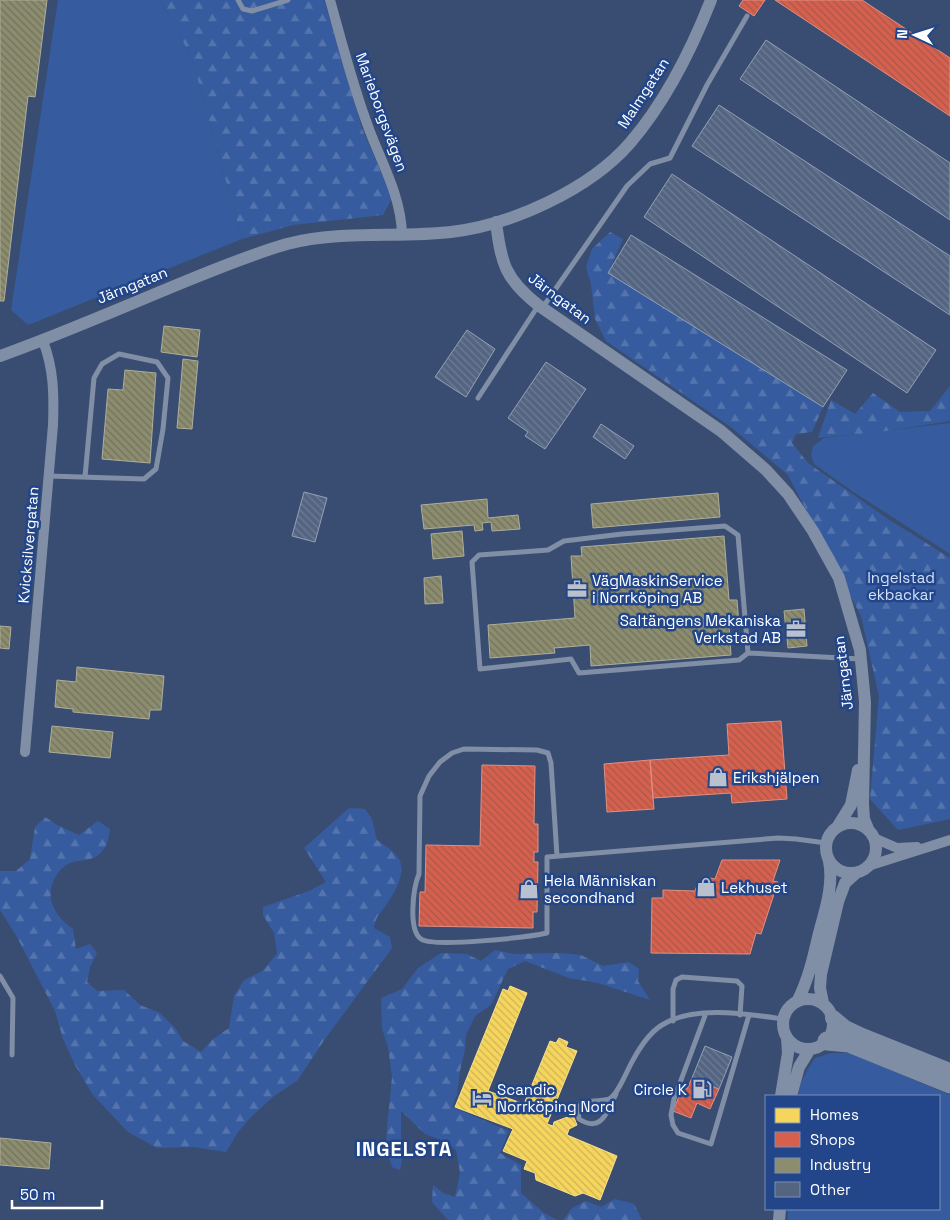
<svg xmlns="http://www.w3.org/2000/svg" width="950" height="1220" font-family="'Space Grotesk',sans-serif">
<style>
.green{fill:#365c9f}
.forest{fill:url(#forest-firs)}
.homes{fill:url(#homes-back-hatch);stroke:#f9e28d}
.shops{fill:url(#shops-back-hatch);stroke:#e29082}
.industry{fill:url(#industry-back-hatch);stroke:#aeae9a}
.building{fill:url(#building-back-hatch);stroke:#94a0b5}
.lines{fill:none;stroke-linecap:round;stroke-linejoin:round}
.service{stroke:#808ea6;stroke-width:5}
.minor{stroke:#808ea6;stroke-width:10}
.tertiary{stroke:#808ea6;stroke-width:12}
.trunk{stroke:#808ea5;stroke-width:16}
.motorway{stroke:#808ea5;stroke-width:19}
.labels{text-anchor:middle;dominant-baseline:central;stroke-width:5;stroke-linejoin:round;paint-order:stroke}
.street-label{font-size:15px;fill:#fff;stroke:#224689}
.park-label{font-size:15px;fill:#d2e0f8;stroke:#224689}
.poi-label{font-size:15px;fill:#fff;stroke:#224689;text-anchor:start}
.district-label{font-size:20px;font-weight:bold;letter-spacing:1px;fill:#fff;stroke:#224689}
</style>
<defs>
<pattern id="forest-firs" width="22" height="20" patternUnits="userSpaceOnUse" patternTransform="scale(1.25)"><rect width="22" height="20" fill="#365c9f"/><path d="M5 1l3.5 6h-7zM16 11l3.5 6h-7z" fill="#5474ad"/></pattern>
<pattern id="homes-back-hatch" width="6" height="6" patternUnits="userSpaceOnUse" patternTransform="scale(1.25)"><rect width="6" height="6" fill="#f6d55c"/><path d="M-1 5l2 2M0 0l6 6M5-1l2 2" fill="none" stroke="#ccb358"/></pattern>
<pattern id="shops-back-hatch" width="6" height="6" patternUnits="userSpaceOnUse" patternTransform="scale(1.25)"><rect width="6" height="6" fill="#d6604d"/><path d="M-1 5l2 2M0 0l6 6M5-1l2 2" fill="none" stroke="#a6594d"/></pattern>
<pattern id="industry-back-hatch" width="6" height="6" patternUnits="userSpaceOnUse" patternTransform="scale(1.25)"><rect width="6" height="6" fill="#8c8c6e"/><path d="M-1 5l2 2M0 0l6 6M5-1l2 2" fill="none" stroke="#727260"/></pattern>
<pattern id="building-back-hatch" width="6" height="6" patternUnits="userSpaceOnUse" patternTransform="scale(1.25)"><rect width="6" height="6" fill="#546582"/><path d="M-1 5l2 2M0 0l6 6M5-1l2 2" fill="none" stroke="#6e7c95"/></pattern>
</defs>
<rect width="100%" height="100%" fill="#394d72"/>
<path class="green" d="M58,0h103l31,59 50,180 -214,86 -17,-15z
M950,423v131l-98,-63 -38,-27 -3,-9 2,-9 11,-8z
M831,1053h19l100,42v125h-162v-11h151v-113h-141c2,-14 9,-26 17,-38z"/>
<path class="forest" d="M161,0h163l38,128 30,70 -9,17 -90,10 -51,14 -50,-180z
M610,232l13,7 -15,34 215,134 -11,25 -16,2 -4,9 16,20 80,56 62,39v261l-52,11 -28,-31 9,-103 -18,-80 -73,-141 -57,-48 -125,-86 -11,-22 -4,-35 -5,-17 6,-18z
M950,386v35l-71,11 -61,6 13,-38 24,14 18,-21 27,19 30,-1z
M349,808l16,1 7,10 5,21c7,5 19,12 23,21 6,14 -8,36 -16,47 -6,8 -8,9 -10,20l16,9 2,11 -67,91 -28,42 -23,15 -23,21 -13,15 -12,20 -33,-5 -36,1 -29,-16 -35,-37 -17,-28 -13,-28 -8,-28 -38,-74 -17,-27v-39h16l14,-12 5,-32 10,-10 12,8 22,10 19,-14 12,8c-1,10 -4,21 -13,27 -7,5 -19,4 -27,7 -15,7 -24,27 -17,43 4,10 12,17 20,23l3,20 14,-5 7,9 -7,14 -3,15 10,9 27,-1 16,15 20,8 16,16 7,12 18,11 12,-13 16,-11 5,-32 10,-16 20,-10 13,-17 -3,-20 -11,-18v-8l46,-16 17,-9 -22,-34z
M495,950l19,4 47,-1 20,2 22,11 26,-4 10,7 -1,12 12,19 -52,-17 -29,-5 -44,-17 -17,8 -17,36 -16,11 -9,19 -1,14 -5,22 -3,23 -5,13 57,24 -9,22 21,12v28l23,20 13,7h-109l-16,-18 1,-17 10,8 12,4 5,-24 -4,-23 -12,-9 -19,-7 -24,-23v27l3,11 -4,21 -8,-3 -6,-20 1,-20 5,-50 -4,-30 -6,-19 -1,-30 21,-9 16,-21 23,-15 26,1 14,7z
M615,1199l19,5 8,16h-79l9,-12 14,-7 15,6z"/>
<path class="homes" d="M510,986l17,7 -39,98 36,13 26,-63 6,2 3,-5 9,4 -2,5 11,4 -30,73 6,2 1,-4 19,-7 4,10 -8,4 -2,6 50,21 -17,44 -17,-7 -8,3 -39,-16 -1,-7 -11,-4 3,-8 -24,-10 10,-22 -58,-22 48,-118 5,2z"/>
<path class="shops" d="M743,0h22l-11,16 -15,-10z
M775,0h87l88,58v58z
M781,721l6,78 -55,4 -1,-10 -78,5 -3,-38 79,-5 -2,-31z
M650,760l4,49 -47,3 -3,-48z
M482,765l53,1 -1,58h4v28h-4v10h4l-1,50h-4v16l-114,-2 1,-34h5l1,-47 54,1z
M722,860h58l-7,21 5,1 -17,52 -5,-1 -6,21 -99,-1 1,-55h11v-8l32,1 3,-8 9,2 3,-7 5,1z
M692,1078l27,11 -9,20 -13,-6 -6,15 -18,-7 10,-24 4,2z"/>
<path class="industry" d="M0,0h47l-12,97 -7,-1 -24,205h-4z
M164,326l36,4 -3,27 -36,-5z
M183,359l15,2 -6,68 -15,-1z
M125,370l31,3 -6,90 -48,-4 6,-70 15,1z
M718,493l2,24 -127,11 -2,-24z
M487,499l1,19 30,-3 2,14 -28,2 -1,-9 -9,1 1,7 -8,1 -1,-6 -50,4 -3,-24z
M462,531l2,25 -31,3 -2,-25z
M724,536l5,64h8l2,25 -10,1 2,29 -140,11 -1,-21 -36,3 1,5 -65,5 -2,-33 87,-7 -4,-62h11l-1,-9z
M441,576l2,27 -18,1 -1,-26z
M804,609l3,37 -19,2 -4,-37z
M0,626l11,1 -2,22 -9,-1z
M77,667l87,9 -3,34h-11l-1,9 -76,-7v-3l-18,-2 2,-27 19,2z
M52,726l61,6 -3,26 -61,-6z
M0,1138l51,5 -2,26 -49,-4z"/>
<path class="building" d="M766,40l184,123v57l-210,-141z
M719,105l231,151v59l-258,-169z
M672,174l264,176 -29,43 -263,-176z
M631,235l216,135 -24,37 -215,-134z
M467,330l28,19 -29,48 -31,-20z
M546,362l40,27 -41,60 -20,-13 3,-4 -20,-14z
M601,424l33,22 -9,13 -32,-22z
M304,492l23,6 -12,44 -23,-6z
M705,1046l27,11 -13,32 -27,-11z"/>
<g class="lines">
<path class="service" d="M238,0l5,9 9,2 36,-11
M543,307l84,-121 23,-22 20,-6 37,-73 40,-69
M478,398l60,-92
M49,476l95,3 12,-10 7,-40 5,-51 -11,-16 -38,-8 -17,10 -8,14 -9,99
M748,653l-9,7 -160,13 -8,-14 -91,10 -8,-107 7,-7 69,-5 16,-9 58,-7 103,-8 13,9 10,118 112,6
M557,856l-6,-93 -3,-10 -11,-3 -73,-1 -12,4 -12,9 -11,14 -9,20 -1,78c-6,14 -11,56 2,65 13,9 108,-2 126,-6v-76l231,-19 18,1 30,4
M0,976l13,22 -1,57
M706,1013l-32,86 -3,16 2,10 5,8 33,11 38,-129
M673,1021v-32l3,-9 6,-3 55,4 5,5 -2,29
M616,1094c-8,16 -14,40 -37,25l-1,-9 4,-8c7,-1 21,-1 27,-3 9,-4 18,-29 24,-39 7,-13 16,-27 29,-35 31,-20 86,-11 121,-6"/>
<path class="minor" d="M330,0c12,43 23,87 39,129 13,35 32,67 33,105
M25,752l28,-327c1,-29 1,-56 -10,-84
M874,838l23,10 20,-1
M868,866l82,-26"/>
<path class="tertiary" d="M496,222c5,41 9,57 42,83l183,126 45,39 22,24 25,37 26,47 21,72 5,52 -2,102 1,15 5,12
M0,356c62,-22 123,-49 184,-74 34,-14 68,-28 103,-38 54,-14 110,-6 164,-12 61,-7 139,-43 179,-89 36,-42 61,-92 81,-143
M826 848a25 25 0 1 1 50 0a25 25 0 1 1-50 0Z
M838,826l13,-21 7,-35
M783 1024a25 25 0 1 1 50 0a25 25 0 1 1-50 0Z
M798,1000c10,-20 15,-41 20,-63 6,-24 16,-50 11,-76
M823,1003l-3,-15 1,-14 17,-72 7,-19 11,-10
M781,1096l7,-43 -1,-15
M791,1096l8,-29 11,-18
M779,1220l1,-11"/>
<path class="trunk" d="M833,1018l12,10 17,8 88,35"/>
<path class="motorway" d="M827,1041l22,2 101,41"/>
</g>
<defs>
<symbol id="office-bare" viewBox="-9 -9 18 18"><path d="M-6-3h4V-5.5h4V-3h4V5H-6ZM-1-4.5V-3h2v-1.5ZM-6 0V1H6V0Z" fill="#bac1ce" stroke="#224689" stroke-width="2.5" paint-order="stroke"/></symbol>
<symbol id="shop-bare" viewBox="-9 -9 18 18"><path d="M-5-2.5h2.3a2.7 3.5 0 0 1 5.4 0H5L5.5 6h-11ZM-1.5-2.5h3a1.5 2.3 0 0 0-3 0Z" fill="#bac1ce" stroke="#224689" stroke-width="2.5" paint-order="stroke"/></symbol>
<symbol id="fuel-bare" viewBox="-9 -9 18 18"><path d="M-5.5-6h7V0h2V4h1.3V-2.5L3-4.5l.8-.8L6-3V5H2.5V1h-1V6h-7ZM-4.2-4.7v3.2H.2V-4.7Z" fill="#bac1ce" stroke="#224689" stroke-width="2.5" paint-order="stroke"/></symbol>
<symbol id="hotel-bare" viewBox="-9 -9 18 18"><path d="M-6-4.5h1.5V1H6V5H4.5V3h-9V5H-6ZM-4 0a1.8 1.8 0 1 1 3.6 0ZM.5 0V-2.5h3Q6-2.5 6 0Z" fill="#bac1ce" stroke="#224689" stroke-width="2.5" paint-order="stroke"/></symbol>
</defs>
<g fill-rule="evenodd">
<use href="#office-bare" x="563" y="575" width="28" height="28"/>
<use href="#office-bare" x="782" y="615" width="28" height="28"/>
<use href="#shop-bare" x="704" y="763" width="28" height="28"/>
<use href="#shop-bare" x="692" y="873" width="28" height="28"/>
<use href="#shop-bare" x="515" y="875" width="28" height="28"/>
<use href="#fuel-bare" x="688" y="1075" width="28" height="28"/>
<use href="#hotel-bare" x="468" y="1084" width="28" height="28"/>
</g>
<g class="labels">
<g class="street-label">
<text transform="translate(643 93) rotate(-57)">Malmgatan</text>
<text transform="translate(382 112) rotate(70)">Marieborgsvägen</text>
<text transform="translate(132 285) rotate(-22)">Järngatan</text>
<text transform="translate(560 298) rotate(37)">Järngatan</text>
<text transform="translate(28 545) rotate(-85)">Kvicksilvergatan</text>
<text transform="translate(843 673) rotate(-97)">Järngatan</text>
</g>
<g class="park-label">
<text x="901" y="577">Ingelstad<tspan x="901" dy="17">ekbackar</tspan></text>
</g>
<g class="poi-label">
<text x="592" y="580">VägMaskinService<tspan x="592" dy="17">i Norrköping AB</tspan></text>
<text x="781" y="620" text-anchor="end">Saltängens Mekaniska<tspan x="781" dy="17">Verkstad AB</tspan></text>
<text x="733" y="777">Erikshjälpen</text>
<text x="544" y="880">Hela Människan<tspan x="544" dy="17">secondhand</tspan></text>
<text x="721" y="887">Lekhuset</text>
<text x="497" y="1089">Scandic<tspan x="497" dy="17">Norrköping Nord</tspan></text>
<text x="687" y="1089" text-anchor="end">Circle K</text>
</g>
<g class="district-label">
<text x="404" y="1149">INGELSTA</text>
</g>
</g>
<rect x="765" y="1095" width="175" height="115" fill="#224689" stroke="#7a90b8"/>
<rect x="775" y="1108" width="25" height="15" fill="#f6d55c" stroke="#7a90b8"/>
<text x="810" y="1120" font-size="15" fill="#ffffff">Homes</text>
<rect x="775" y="1132" width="25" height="15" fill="#d6604d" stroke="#7a90b8"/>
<text x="810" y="1145" font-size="15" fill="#ffffff">Shops</text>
<rect x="775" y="1158" width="25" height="15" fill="#8c8c6e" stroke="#7a90b8"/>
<text x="810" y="1170" font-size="15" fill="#ffffff">Industry</text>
<rect x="775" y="1182" width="25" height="15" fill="#546582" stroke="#7a90b8"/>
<text x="810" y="1195" font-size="15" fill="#ffffff">Other</text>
<g transform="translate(915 35) rotate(274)" stroke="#224689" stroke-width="4" paint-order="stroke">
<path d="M0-4L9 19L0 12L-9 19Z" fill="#ffffff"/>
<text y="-8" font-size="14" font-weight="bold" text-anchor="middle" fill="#ffffff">N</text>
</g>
<path d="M12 1200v8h90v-8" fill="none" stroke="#ffffff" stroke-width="2.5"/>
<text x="20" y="1200" font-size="15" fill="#ffffff" stroke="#224689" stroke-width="4" paint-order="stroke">50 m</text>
</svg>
